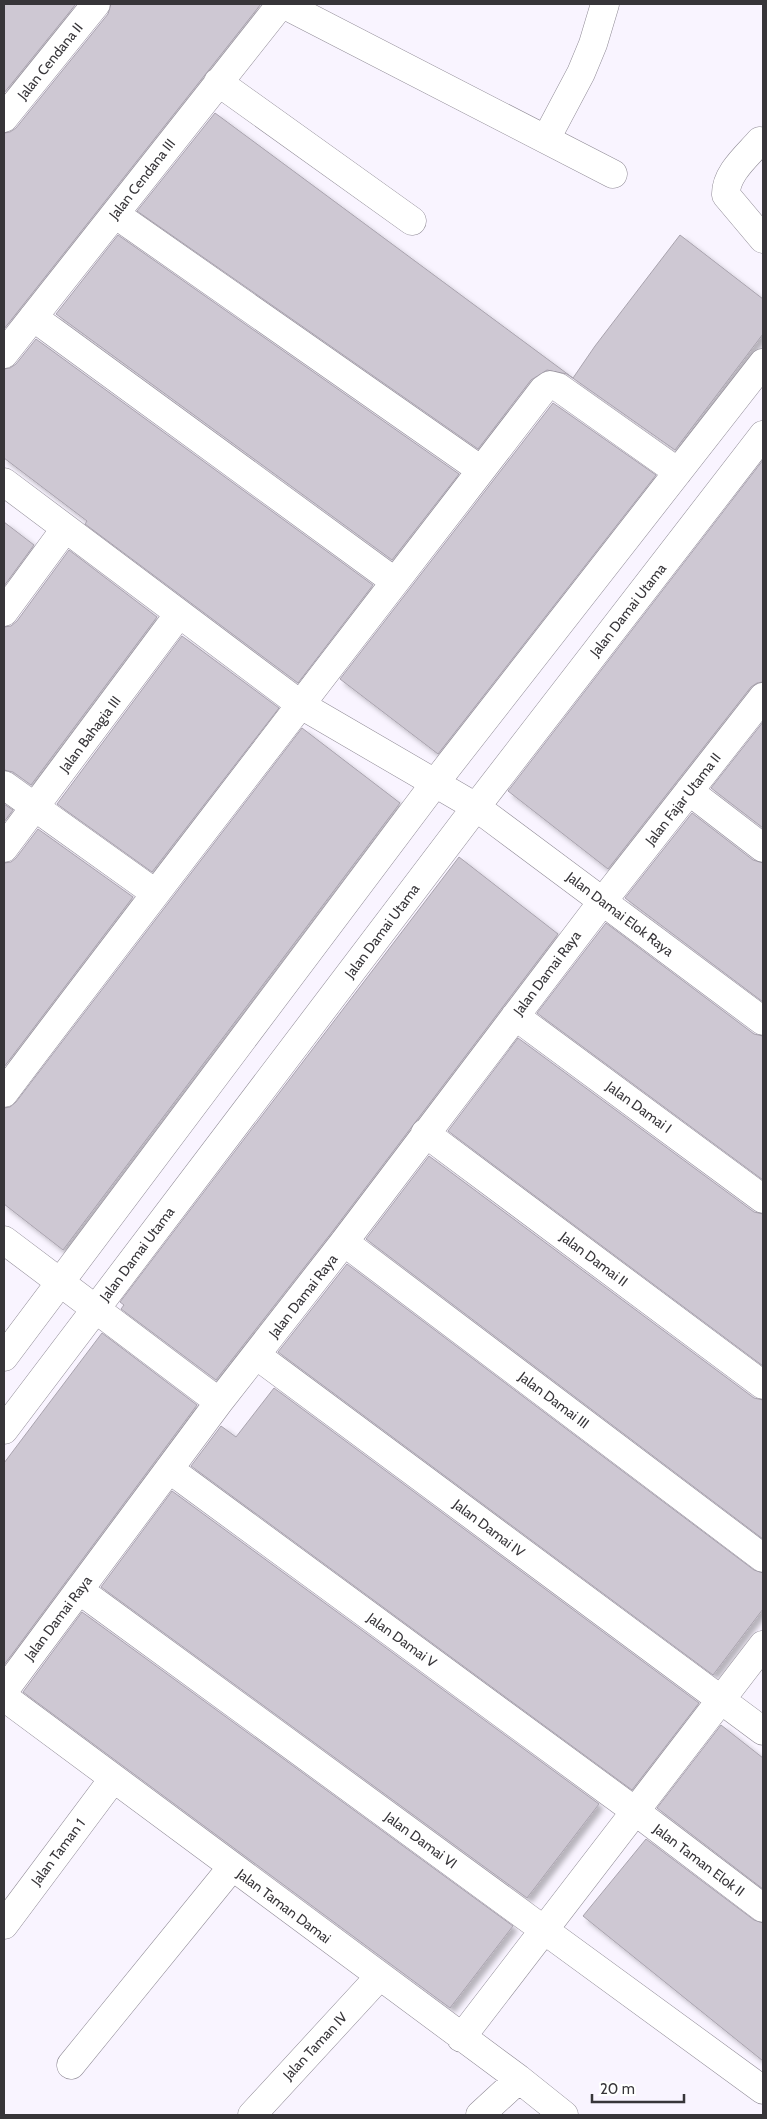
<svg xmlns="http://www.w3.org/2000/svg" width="767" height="2119" font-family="Cabin,sans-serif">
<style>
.building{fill:#cec8d3;stroke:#a9a3ae;filter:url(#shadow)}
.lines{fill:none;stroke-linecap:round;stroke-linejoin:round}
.street-casing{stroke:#908b96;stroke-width:29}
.street{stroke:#fff;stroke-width:28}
.labels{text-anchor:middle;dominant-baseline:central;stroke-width:4;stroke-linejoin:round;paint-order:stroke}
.street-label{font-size:14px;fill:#373539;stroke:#fff}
</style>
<defs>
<filter id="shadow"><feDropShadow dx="4.5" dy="4.5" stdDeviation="2.5" flood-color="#0004"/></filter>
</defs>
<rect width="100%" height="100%" fill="#f9f4ff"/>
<path class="building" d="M4,4h72l-72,89z
M111,4h150l-257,325v-196l6,-1 6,-4 92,-114z
M215,113l358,265 22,-32 85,-111 83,64v35l-88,116 -108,-76 -20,-4 -16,10 -53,69 -341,-238z
M118,235l341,239 -67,86 -336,-246z
M36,339l337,246 -75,98 -213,-159 2,-3 -83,-63v-89l6,-1 6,-4z
M553,403l103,72 -218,279 -98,-75z
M763,460v222l-6,1 -6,4 -143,182 -100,-78z
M4,522l30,23 -30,41z
M69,550l88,67 -126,168 -18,-13 -9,-2v-143l7,-1 6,-5z
M182,636l97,72 -127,164 -95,-68z
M763,722v106l-52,-40z
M302,728l98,75 -337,447 -59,-46v-96l6,-1 6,-5z
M4,804l9,6 -9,12z
M692,813l61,47 10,3v139l-138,-104z
M38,829l95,68 -129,170v-204l7,-1 5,-4z
M459,857l99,77 -226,298 -116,148 -95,-71 3,-4 -4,-3z
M606,923l148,111 9,2v144l-226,-167z
M518,1038l236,174 9,2v152l-315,-235z
M429,1156l325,242 9,2v139l-397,-300z
M347,1264l407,306 9,3v36l-50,66 -435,-323z
M102,1333l95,72 -193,260v-202z
M274,1388l425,315 -67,87 -441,-324 30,-40 15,11z
M172,1491l427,313 -72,94 -426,-311z
M82,1612l431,314 -63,82 -427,-316z
M721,1725l42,33v131l-106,-81z
M646,1839l108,81 9,3v138l-180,-145z"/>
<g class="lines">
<defs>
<path id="street" d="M283,4l330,170
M218,82l194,139
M4,118l92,-114
M546,139l35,-66 12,-29 12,-40
M760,141c-13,15 -35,33 -34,54l37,44
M115,214l366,256
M33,317l361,264
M4,354l277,-350
M4,482l297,223 175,102 287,214
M4,612l61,-83
M4,785l151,108
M689,791l74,57
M4,848l175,-234
M515,1016l248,183
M4,1093c178,-236 359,-469 539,-703l7,-5 8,2 120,85
M425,1133l338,252
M4,1240l215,162
M344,1242l419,316
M256,1355l507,376
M4,1357l431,-574 328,-420
M4,1430l472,-623 287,-372
M169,1469l466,342 128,97
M79,1590l684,500
M4,1691l215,-289 125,-160 255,-336 164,-209
M4,1697l515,382 45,36
M4,1925l109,-146
M461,2038l302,-393
M71,2065l161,-198
M252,2115l127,-138
M480,2115l39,-36"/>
</defs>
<use href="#street" class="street-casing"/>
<use href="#street" class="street"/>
</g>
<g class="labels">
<g class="street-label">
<text transform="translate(50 61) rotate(-51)">Jalan Cendana II</text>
<text transform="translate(142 179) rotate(-52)">Jalan Cendana III</text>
<text transform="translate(628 610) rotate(-52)">Jalan Damai Utama</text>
<text transform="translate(90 734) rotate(-53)">Jalan Bahagia III</text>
<text transform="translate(683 799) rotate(-52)">Jalan Fajar Utama II</text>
<text transform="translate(620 914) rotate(37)">Jalan Damai Elok Raya</text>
<text transform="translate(382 931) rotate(-53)">Jalan Damai Utama</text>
<text transform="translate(547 973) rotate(-53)">Jalan Damai Raya</text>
<text transform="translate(639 1107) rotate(36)">Jalan Damai I</text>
<text transform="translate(137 1254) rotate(-53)">Jalan Damai Utama</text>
<text transform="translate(594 1259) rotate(37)">Jalan Damai II</text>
<text transform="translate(303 1296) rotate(-52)">Jalan Damai Raya</text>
<text transform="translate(554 1400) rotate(37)">Jalan Damai III</text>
<text transform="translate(489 1528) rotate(37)">Jalan Damai IV</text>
<text transform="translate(58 1618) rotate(-53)">Jalan Damai Raya</text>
<text transform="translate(402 1640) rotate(36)">Jalan Damai V</text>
<text transform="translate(421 1840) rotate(36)">Jalan Damai VI</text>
<text transform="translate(58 1852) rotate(-53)">Jalan Taman 1</text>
<text transform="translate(699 1860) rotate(37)">Jalan Taman Elok II</text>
<text transform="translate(284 1906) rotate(37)">Jalan Taman Damai</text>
<text transform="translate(315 2046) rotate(-47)">Jalan Taman IV</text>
</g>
</g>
<rect width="767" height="2119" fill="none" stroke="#373539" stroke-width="10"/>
<path d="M592 2094v8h92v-8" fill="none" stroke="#373539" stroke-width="2.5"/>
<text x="600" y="2094" font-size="15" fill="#373539" stroke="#ffffff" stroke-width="4" paint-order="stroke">20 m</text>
</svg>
